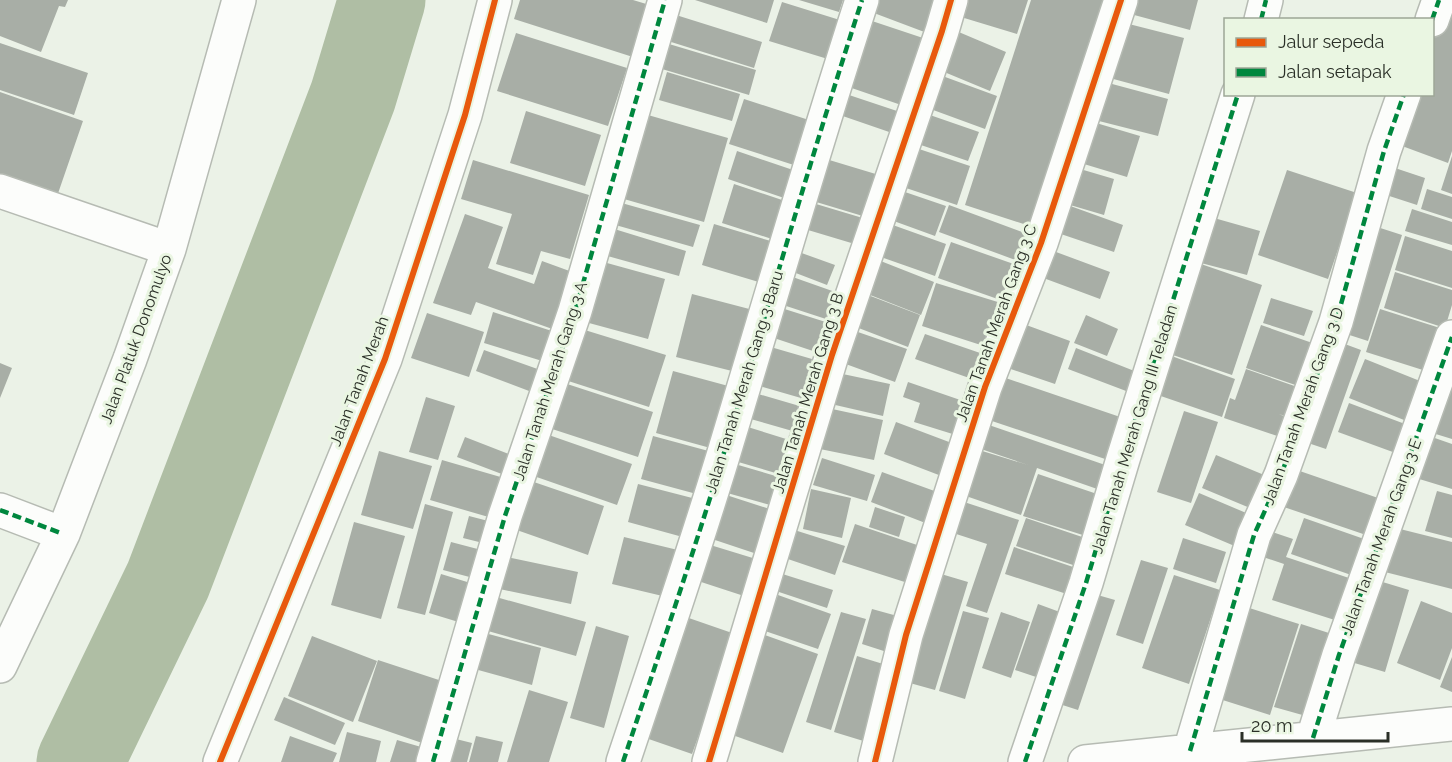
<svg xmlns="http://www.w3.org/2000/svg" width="1452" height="762" font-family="Raleway,sans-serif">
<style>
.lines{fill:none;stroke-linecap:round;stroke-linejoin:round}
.river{stroke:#afbea4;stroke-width:87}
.building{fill:#a8aea6}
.minor-casing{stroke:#b6bbb3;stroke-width:36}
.minor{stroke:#fcfdfb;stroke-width:33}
.quiet{stroke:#00873e;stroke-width:4.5;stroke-dasharray:9 4.5;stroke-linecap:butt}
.cycleway-casing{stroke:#eaf6e2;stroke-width:10}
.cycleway{stroke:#e8590c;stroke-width:6}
.labels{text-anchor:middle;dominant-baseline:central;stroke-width:6;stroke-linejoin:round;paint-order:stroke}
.street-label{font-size:16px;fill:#2a2f27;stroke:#eaf6e2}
</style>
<rect width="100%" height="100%" fill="#ebf2e7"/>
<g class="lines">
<path class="river" d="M80,762l88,-182 185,-484 29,-96"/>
</g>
<path class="building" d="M0,0h68l-3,7 -6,-1 -18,46 -41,-16z
M520,0h113l20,6 -17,52 -122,-39z
M695,0h79l-7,23z
M799,0h44l-4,12z
M870,0h69l-12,33 -61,-23z
M956,0h72l-11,34 -66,-20z
M1031,0h85l-74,230 -77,-25z
M1126,0h72l-8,30 -67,-18z
M782,2l61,19 -12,39 -62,-19z
M1445,2l7,3v146l-4,12 -54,-20 18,-49h20v-58z
M676,15l86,27 -8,26 -86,-27z
M863,18l66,22 -22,67 -67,-23z
M1121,22l63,16 -15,56 -63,-17z
M954,30l52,22 -16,39 -53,-22z
M516,33l111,35 -19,58 -111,-35z
M0,43l88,30 -14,42 -74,-25z
M669,44l87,26 -7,25 -87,-26z
M667,72l73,22 -8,27 -73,-21z
M937,74l60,22 -12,33 -60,-22z
M1101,81l67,18 -10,37 -67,-17z
M0,92l83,29 -29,84 -54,-19z
M840,92l63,21 -8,21 -61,-21z
M744,99l71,23 -15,45 -71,-23z
M526,111l75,24 -16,51 -75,-23z
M641,113l87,25 -24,84 -87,-25z
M927,114l52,18 -11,29 -53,-18z
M1086,120l54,16 -13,41 -53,-16z
M916,148l54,18 -13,39 -54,-18z
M737,151l59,20 -9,28 -59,-20z
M816,156l63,19 -13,42 -63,-19z
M1452,156v38l-11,-4z
M473,160l116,35 -19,64 -29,-8 -8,24 -37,-11 16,-50 -51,-15z
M1386,165l39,13 -8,27 -40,-13z
M1070,166l44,13 -10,36 -44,-13z
M1287,170l70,23 -29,86 -70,-24z
M734,184l57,19 -13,38 -56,-18z
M1427,189l25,8v22l-31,-10z
M902,191l44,15 -11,30 -44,-16z
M806,201l60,18 -8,26 -60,-18z
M618,202l82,23 -7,22 -81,-23z
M1062,203l61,22 -9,27 -62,-21z
M949,205l81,30 -9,27 -82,-30z
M1412,209l40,13v23l-47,-14z
M465,214l38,13 -15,41 46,16 8,-23 33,12 -17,58 -82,-29 -5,13 -38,-12z
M1214,218l46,13 -13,44 -46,-12z
M714,224l60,18 -12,41 -60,-18z
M890,224l56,20 -11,32 -57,-20z
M1371,225l31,10 -34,106 -31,-10z
M611,228l75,23 -7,25 -75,-21z
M1405,236l47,15v37l-57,-18z
M951,242l71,25 -13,36 -71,-25z
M1048,249l62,23 -10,27 -62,-23z
M796,251l39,14 -8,20 -39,-15z
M873,258l61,24 -13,33 -61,-24z
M607,263l58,16 -17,60 -59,-16z
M1198,263l64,22 -30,90 -65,-22z
M1395,272l57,18v15l-7,23 -61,-20z
M787,275l51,18 -9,27 -52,-17z
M936,283l65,20 -14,44 -65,-21z
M692,294l65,17 -17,62 -64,-16z
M868,295l52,20 -12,32 -52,-20z
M1271,298l42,13 -9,25 -41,-13z
M775,306l57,18 -10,30 -57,-19z
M1380,309l60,19 -14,43 -60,-19z
M493,312l68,22 -9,30 -68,-21z
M427,313l57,19 -15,45 -58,-19z
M1086,315l32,14 -11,27 -33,-13z
M1018,322l52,19 -15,43 -53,-18z
M1261,325l60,21 -14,43 -61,-21z
M575,327l91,28 -17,52 -90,-29z
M855,331l52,18 -12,33 -52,-19z
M925,334l58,20 -8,26 -60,-21z
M1334,340l27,10 -35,99 -27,-9z
M760,344l52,15 -11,39 -52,-15z
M1076,348l66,26 -8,20 -66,-25z
M484,350l62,22 -9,22 -61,-23z
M1166,354l69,25 -13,38 -70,-24z
M1365,359l65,26 -16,39 -65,-26z
M0,363l12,5 -12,30z
M1246,369l60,21 -10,30 -17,-6 11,5 -7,19 -59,-20 6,-20 5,2z
M673,371l59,16 -18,62 -58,-16z
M838,373l52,11 -7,32 -52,-12z
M997,375l132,45 -15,42 -131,-44z
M561,382l92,30 -15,45 -92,-30z
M908,382l61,21 -10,33 -45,-14 6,-19 -17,-6z
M1441,387l11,3v49l-26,-8z
M748,391l55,16 -7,25 -56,-16z
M426,397l29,9 -17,54 -29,-8z
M1349,403l64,24 -12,28 -63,-23z
M823,407l60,13 -9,40 -59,-12z
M1184,411l34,11 -27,81 -34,-11z
M896,422l61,23 -13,32 -60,-23z
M738,424l61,19 -10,34 -61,-18z
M986,424l125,43 -8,24 -66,-23 -16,47 -58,-20 16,-45 49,15 -50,-17z
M543,433l89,31 -15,41 -89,-31z
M653,436l63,17 -12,43 -63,-17z
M1429,436l23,8v45l-36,-11z
M465,437l49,19 -7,20 -50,-19z
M379,451l53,15 -19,63 -52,-14z
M1216,455l60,25 -14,33 -60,-25z
M822,458l53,17 -8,26 -54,-16z
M442,460l62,18 -12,40 -62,-18z
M728,462l61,18 -8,28 -61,-17z
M1291,468l90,31 -12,37 -91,-31z
M882,472l58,21 -12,31 -57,-22z
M1038,474l65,22 -14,41 -66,-21z
M528,480l76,26 -16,49 -77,-27z
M638,484l62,16 -10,39 -62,-17z
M811,489l40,9 -9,40 -39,-9z
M1437,491l15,4v43l-27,-7z
M717,492l62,20 -16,44 -60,-20z
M1199,493l59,25 -14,32 -59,-25z
M958,500l61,20 -32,93 -21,-7 21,-62 -40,-13z
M425,504l28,8 -28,103 -28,-7z
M875,507l30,10 -6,20 -30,-10z
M469,516l27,7 -5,22 -28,-7z
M1026,518l68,23 -9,28 -69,-23z
M1304,518l63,22 -13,36 -63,-22z
M354,522l51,14 -24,83 -50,-14z
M855,524l68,23 -12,37 -69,-22z
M1388,526l64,16v47l-75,-19z
M788,528l57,18 -10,29 -56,-19z
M1260,528l33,11 -7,18 69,23 -14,42 -69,-22 12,-36 -33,-11z
M624,537l58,14 -11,47 -59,-14z
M1183,538l43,14 -10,31 -43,-14z
M451,542l38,10 -8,28 -38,-10z
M707,544l49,15 -12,37 -49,-16z
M1014,547l71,24 -9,26 -71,-23z
M502,556l76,16 -7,32 -76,-16z
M1141,560l27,8 -25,76 -27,-9z
M773,571l60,19 -6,18 -60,-20z
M931,571l37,11 -33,108 -36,-10z
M441,574l36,11 -12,39 -36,-11z
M1174,575l46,15 -31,94 -47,-16z
M1376,580l33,10 -24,82 -34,-10z
M1087,592l28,8 -37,110 -28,-9z
M778,595l53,19 -13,35 -53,-18z
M496,597l90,25 -10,34 -88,-25z
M1421,601l31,12v35l-12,32 -43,-17z
M1038,604l30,11 -23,65 -30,-10z
M1240,605l59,19 -29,91 -60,-19z
M872,609l29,8 -11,36 -28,-9z
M963,611l26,7 -24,81 -26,-8z
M841,612l25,7 -35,111 -25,-8z
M1001,612l29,10 -19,56 -29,-10z
M683,616l52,18 -43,120 -52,-18z
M1301,624l31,10 -26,82 -32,-9z
M596,626l33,10 -25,92 -34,-10z
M481,632l60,16 -9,37 -61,-17z
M759,633l59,21 -35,99 -59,-21z
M312,636l65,25 -24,61 -65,-26z
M857,656l36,11 -23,76 -36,-11z
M1452,657v35l-12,-5z
M378,660l67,22 -20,62 -67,-23z
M529,690l39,12 -19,60h-42z
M284,697l61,26 -10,22 -61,-25z
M347,732l34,9 -5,21h-37z
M290,736l47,17 -4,9h-52z
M444,736l28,7 -5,19h-30z
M476,736l27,6 -5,20h-29z
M397,740l31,9 -4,13h-34z"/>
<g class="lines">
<defs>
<path id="minor" d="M1261,20l5,-20
M1432,20l7,-20
M0,191l169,58
M0,510l63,24
M0,666l63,-132 67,-175 39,-110 70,-249
M1313,738l26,-83 113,-318
M1190,751l64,-216 27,-60 55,-153 48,-171 20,-57
M220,762l165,-403 80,-244 30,-115
M433,762l72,-246 70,-205 90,-311
M623,762c34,-102 69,-204 100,-306 46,-152 90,-305 139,-456
M709,762l123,-407 110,-324 9,-31
M875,762l31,-127 79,-248 56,-144 80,-243
M1025,762l61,-179 37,-124 115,-365
M1085,762l367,-38"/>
</defs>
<use href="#minor" class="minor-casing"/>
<use href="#minor" class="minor"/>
<path class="quiet" d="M1261,20l5,-20
M1432,20l7,-20
M0,510l63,24
M1313,738l26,-83 113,-318
M1190,751l64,-216 27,-60 55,-153 48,-171 20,-57
M433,762l72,-246 70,-205 90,-311
M623,762c34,-102 69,-204 100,-306 46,-152 90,-305 139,-456
M1025,762l61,-179 37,-124 115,-365"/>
<defs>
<path id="cycleway" d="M220,762l165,-403 80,-244 30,-115
M709,762l123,-407 110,-324 9,-31
M875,762l31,-127 79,-248 56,-144 80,-243"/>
</defs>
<use href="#cycleway" class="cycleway-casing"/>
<use href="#cycleway" class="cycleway"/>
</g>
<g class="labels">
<g class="street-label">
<text transform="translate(996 323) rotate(-70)">Jalan Tanah Merah Gang 3 C</text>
<text transform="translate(136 339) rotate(-70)">Jalan Platuk Donomulyo</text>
<text transform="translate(359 381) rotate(-69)">Jalan Tanah Merah</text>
<text transform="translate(550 381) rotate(-72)">Jalan Tanah Merah Gang 3 A</text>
<text transform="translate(744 382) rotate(-73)">Jalan Tanah Merah Gang 3 Baru</text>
<text transform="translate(808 393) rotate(-73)">Jalan Tanah Merah Gang 3 B</text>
<text transform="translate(1303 406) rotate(-70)">Jalan Tanah Merah Gang 3 D</text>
<text transform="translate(1134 429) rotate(-73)">Jalan Tanah Merah Gang III Teladan</text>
<text transform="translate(1381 537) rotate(-70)">Jalan Tanah Merah Gang 3 E</text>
</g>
</g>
<rect x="1224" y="18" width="210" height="78" fill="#eaf6e2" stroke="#9da697" stroke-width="1.5"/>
<rect x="1236" y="38" width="30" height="9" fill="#e8590c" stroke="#9da697" stroke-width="1.5"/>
<text x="1278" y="48" font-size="18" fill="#2a2f27">Jalur sepeda</text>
<rect x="1236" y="68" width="30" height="9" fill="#00873e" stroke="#9da697" stroke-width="1.5"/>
<text x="1278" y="78" font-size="18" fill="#2a2f27">Jalan setapak</text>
<path d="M1242 732v9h146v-9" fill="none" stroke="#2a2f27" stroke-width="3"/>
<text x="1251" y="732" font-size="18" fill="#2a2f27" stroke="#eaf6e2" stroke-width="4.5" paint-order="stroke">20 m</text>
</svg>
